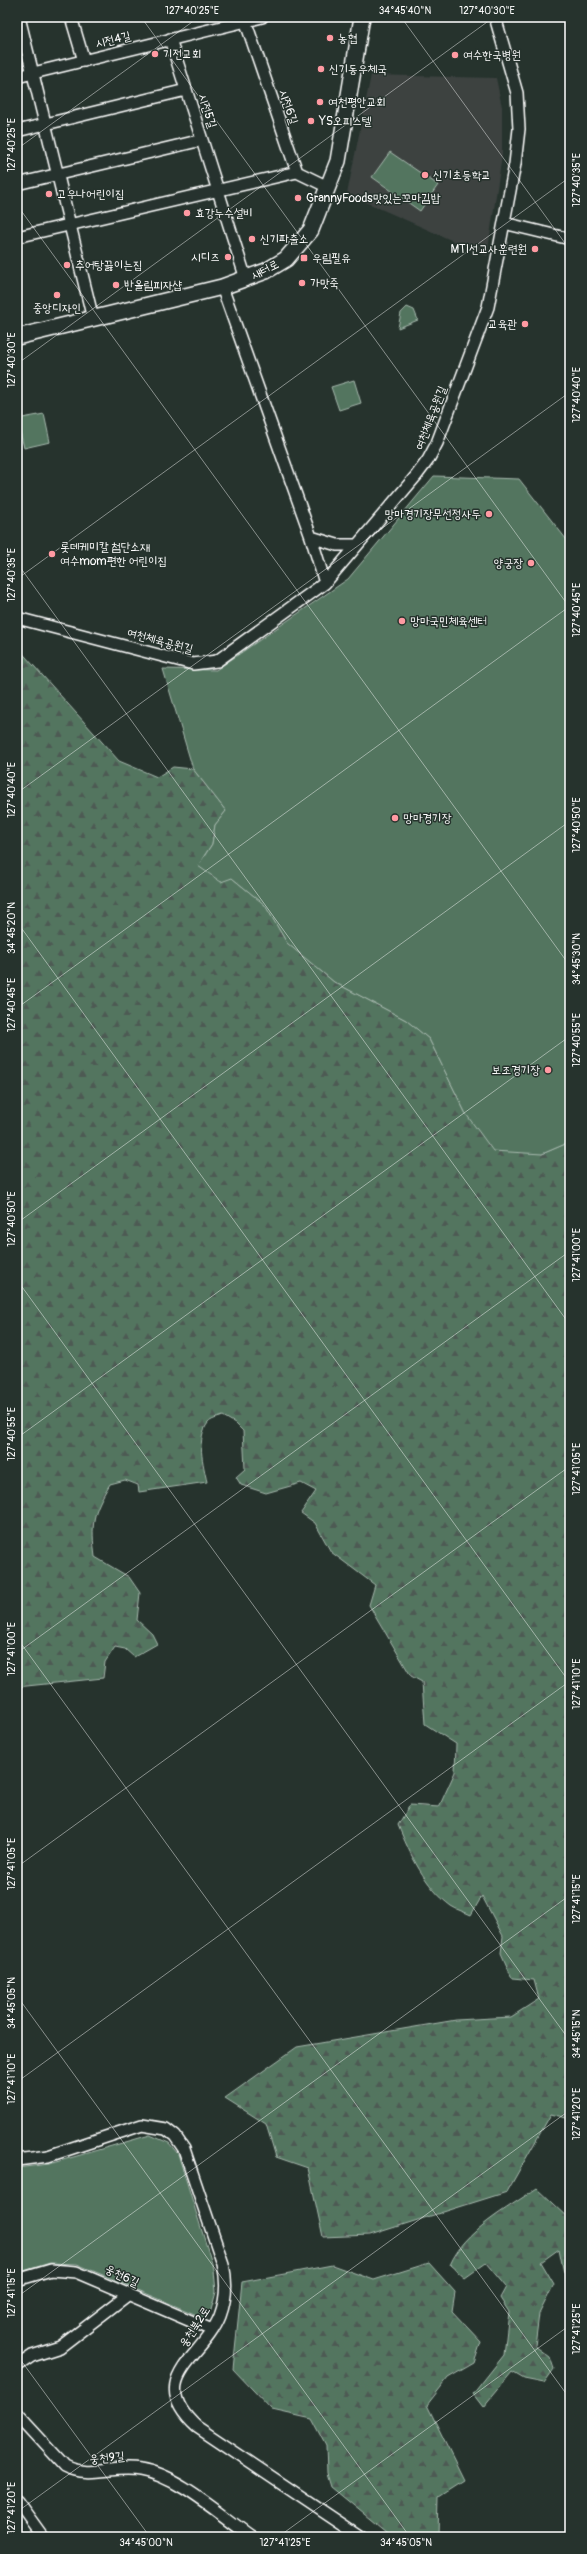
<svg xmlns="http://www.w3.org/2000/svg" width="587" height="2554" font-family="Pangolin,'Poor Story',sans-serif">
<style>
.built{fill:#3c4240}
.forest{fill:url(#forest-firs);stroke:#a8baaf}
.green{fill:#52745f;stroke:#a8baaf}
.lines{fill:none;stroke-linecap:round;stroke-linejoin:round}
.street-casing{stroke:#fff;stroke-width:14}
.secondary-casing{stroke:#fff;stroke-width:18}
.street{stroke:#26332d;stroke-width:11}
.secondary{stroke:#26332d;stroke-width:15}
.ticks{fill:none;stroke:#fff;stroke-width:1;stroke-opacity:0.45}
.poi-dot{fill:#ff9aa2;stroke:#26332d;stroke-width:1.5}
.labels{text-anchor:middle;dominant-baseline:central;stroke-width:3;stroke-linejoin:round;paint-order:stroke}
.poi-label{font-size:12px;fill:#fff;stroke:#26332d;text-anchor:start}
.street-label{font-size:12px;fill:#fff;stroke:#26332d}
.neatline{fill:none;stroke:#fff;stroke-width:1.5}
.ticks-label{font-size:10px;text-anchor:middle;fill:#fff}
</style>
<defs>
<pattern id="forest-firs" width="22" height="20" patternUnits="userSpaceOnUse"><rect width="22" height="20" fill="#52745f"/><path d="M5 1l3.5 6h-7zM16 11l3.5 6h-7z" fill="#4e5a53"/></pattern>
</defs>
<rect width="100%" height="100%" fill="#26332d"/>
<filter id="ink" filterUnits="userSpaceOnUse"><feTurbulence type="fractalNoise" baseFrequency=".025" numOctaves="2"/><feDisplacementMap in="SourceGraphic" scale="8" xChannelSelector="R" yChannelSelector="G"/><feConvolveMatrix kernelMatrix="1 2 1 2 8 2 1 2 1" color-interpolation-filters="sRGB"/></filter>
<g filter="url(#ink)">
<path class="built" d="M371,75l125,3 6,29v48l-15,101 -140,-62z"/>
<path class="forest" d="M17,647l102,114 38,16 16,-10 20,2 33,42 -11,14 -3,19 -10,15 30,19 33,27 22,38 47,39 72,38 23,19 37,75 76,40 28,-12v977l-19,-5 -44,78 -137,43 -47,2 -15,-69 -32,-11 -10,-33 -41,-26 72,-51 159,-27 55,-3 28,-18 -5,-19 -22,-2 -11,-25 2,-17 -21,-40 -11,19c-6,-3 -14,-5 -20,-9 -26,-19 -41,-52 -53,-81l12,-20 29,2 16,-35 1,-28 -31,-20 -3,-42 -11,-6 -42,-71 6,-20 -44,-33 -16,-29 -14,-10 15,-22 -15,-8 -35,10 -25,-8 -5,-8 9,-8 -2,-38 -8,-8 -12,-7c-5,2 -12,3 -15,7 -12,15 -5,41 -1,59l-68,10 -1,-7 -13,-5 -15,4c-18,29 -19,40 -15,73l34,20 11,16 -3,27 15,14 5,10 -23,13 -9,-8 -10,-2 -10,15 -2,16 -86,9z
M537,2188l33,31v57l-6,-3 -5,-24 -18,13 13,22 -15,30 -4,32 15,11 4,12 -10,14 -20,-4 -12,-7 -29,35 -10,-13 31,-39 5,-43 -9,-14 6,-11 -20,-24 -21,15 -15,-13c15,-35 57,-56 87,-77z
M429,2263l26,29 -3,19 29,31 -7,21 -26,15 -21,27 37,75 -25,16 -1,40 -46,1 -61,-50 -4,-13 -1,-29 -14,-26 -40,-9 -39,-41 9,-87 90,-17 42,15z"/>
<path class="green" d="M390,152l48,33 -18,26 -48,-34z
M407,307l7,3 4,10 -20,8 3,-15z
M354,380l7,23 -22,7 -8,-23z
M44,414l6,28 -26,6 -7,-29z
M434,476l85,3 51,65v598l-28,12 -49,-3 -27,-37 -37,-75 -23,-19 -72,-38 -47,-39 -22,-38 -33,-27 -11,4 -23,-16 14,-22 3,-19 11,-14 -33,-42 -30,-100 53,1 132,-91z
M150,2135l19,8 9,11 36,116 2,22 -5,18 -5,9 -129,-55 -27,-1 -33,10v-105l32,-4z"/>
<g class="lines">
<defs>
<path id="street" d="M19,17l74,302
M71,17l13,44
M244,17l53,155 31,15
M170,39l76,240
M17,77l245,-60
M17,131l169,-41
M17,184l185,-44
M504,223l66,16
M17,237l280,-65
M222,287l89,250 14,46
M311,537l26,8h20
M17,618l176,46 24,-3 108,-78 91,-107 12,-16 9,-17 51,-136 27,-143 4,-35 -2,-36 -22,-76
M17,2160l31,-4 94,-31 24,4 9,7 9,13 39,115c4,17 3,36 -3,52 -17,43 -76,63 -23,111l164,110
M17,2280l34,-10 25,2 136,58
M17,2366l15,-10 28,-9 69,-53
M17,2414l48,52c25,13 48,-1 75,4 38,6 80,45 112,67
M17,2501l26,36"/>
<path id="secondary" d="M17,337l205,-50 44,-16 20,-12 25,-29 27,-69 24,-144"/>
</defs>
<use href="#street" class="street-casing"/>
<use href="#secondary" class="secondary-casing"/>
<use href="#street" class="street"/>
<use href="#secondary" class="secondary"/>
</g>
</g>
<path class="ticks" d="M141,17l429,591M401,17l169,233M17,149l182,-132M17,205l553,761M17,364l477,-347M17,563l553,762M17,579l553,-402M17,793l553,-401M17,922l553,761M17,1008l553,-402M17,1223l553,-402M17,1280l553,761M17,1438l553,-402M17,1638l553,761M17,1653l553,-402M17,1867l553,-401M17,1996l393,541M17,2082l553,-401M17,2297l553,-402M17,2355l133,182M17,2512l553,-402M278,2537l292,-212"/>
<g class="poi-dot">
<circle cx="330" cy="38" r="4"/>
<circle cx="155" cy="54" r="4"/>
<circle cx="455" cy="55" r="4"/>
<circle cx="321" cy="69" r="4"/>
<circle cx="320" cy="102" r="4"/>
<circle cx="311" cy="121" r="4"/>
<circle cx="425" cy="175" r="4"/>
<circle cx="49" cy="194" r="4"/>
<circle cx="298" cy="198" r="4"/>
<circle cx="187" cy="213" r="4"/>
<circle cx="252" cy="239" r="4"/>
<circle cx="535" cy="249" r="4"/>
<circle cx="228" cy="257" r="4"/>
<rect x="300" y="254" width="8" height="8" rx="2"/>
<circle cx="67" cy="265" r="4"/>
<circle cx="302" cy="283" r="4"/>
<circle cx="116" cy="285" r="4"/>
<circle cx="57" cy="295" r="4"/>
<circle cx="525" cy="324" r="4"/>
<circle cx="489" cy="514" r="4"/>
<circle cx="52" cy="554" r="4"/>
<circle cx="531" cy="563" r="4"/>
<circle cx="402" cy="621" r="4"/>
<circle cx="395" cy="818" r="4"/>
<circle cx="548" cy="1070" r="4"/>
</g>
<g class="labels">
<g class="poi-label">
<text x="338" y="38">농협</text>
<text x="163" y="54">기전교회</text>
<text x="463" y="55">여수한국병원</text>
<text x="329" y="69">신기동우체국</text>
<text x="328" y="102">여천평안교회</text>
<text x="319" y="121">YS오피스텔</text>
<text x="433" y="175">신기초등학교</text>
<text x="57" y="194">고우나어린이집</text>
<text x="306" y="198">GrannyFoods맛있는꼬마김밥</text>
<text x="195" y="213">효강누수설비</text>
<text x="260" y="239">신기파출소</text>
<text x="527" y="249" text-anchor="end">MTI선교사훈련원</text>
<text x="220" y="257" text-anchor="end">시디즈</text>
<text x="312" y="258">우림필유</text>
<text x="75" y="265">추어탕끓이는집</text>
<text x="310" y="283">가맛죽</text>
<text x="124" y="285">반올림피자샵</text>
<text x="57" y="308" text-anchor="middle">중앙디자인</text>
<text x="517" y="324" text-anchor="end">교육관</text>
<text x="481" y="514" text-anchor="end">망마경기장무선정사두</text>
<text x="60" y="547">롯데케미칼 첨단소재<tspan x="60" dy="14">여수mom편한 어린이집</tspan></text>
<text x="523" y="563" text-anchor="end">양궁장</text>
<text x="410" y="621">망마국민체육센터</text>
<text x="403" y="818">망마경기장</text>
<text x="540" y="1070" text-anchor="end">보조경기장</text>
</g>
<g class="street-label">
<text transform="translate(113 40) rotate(-14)">시전4길</text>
<text transform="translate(288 107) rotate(71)">시전6길</text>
<text transform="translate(207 111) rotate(72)">시전5길</text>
<text transform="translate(265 270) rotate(-27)">새터로</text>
<text transform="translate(431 418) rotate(-69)">여천체육공원길</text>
<text transform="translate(160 641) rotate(15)">여천체육공원길</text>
<text transform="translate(122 2276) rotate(25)">웅천6길</text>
<text transform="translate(195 2327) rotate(-57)">웅천북2로</text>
<text transform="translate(107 2458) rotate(-5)">웅천9길</text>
</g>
</g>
<rect width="587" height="2554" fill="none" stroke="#26332d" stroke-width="44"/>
<rect x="22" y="22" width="543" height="2510" class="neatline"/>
<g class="ticks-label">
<text x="192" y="14">127°40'25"E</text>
<text x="405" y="14">34°45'40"N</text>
<text x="487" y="14">127°40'30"E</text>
<text transform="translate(11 145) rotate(-90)" y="4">127°40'25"E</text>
<text transform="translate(576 180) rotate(-90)" y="4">127°40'35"E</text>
<text transform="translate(11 360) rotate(-90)" y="4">127°40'30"E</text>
<text transform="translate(576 395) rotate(-90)" y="4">127°40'40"E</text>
<text transform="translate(11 575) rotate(-90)" y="4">127°40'35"E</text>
<text transform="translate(576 610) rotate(-90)" y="4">127°40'45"E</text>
<text transform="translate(11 790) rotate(-90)" y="4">127°40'40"E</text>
<text transform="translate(576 825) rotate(-90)" y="4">127°40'50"E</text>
<text transform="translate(11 928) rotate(-90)" y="4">34°45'20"N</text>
<text transform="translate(576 959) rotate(-90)" y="4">34°45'30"N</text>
<text transform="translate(11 1005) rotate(-90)" y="4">127°40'45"E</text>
<text transform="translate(576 1040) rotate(-90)" y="4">127°40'55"E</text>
<text transform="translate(11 1219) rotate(-90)" y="4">127°40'50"E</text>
<text transform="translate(576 1255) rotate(-90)" y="4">127°41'00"E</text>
<text transform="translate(11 1434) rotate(-90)" y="4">127°40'55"E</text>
<text transform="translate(576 1469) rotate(-90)" y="4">127°41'05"E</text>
<text transform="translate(11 1649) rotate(-90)" y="4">127°41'00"E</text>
<text transform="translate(576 1684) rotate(-90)" y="4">127°41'10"E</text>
<text transform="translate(11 1864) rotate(-90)" y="4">127°41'05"E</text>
<text transform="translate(576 1899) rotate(-90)" y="4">127°41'15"E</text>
<text transform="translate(11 2003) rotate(-90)" y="4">34°45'05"N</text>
<text transform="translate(576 2034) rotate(-90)" y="4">34°45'15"N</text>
<text transform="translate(11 2079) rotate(-90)" y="4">127°41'10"E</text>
<text transform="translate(576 2114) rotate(-90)" y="4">127°41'20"E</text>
<text transform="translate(11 2293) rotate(-90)" y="4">127°41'15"E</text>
<text transform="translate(576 2329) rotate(-90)" y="4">127°41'25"E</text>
<text transform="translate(11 2508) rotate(-90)" y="4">127°41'20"E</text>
<text x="146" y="2546">34°45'00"N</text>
<text x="285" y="2546">127°41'25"E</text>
<text x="406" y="2546">34°45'05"N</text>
</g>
</svg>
